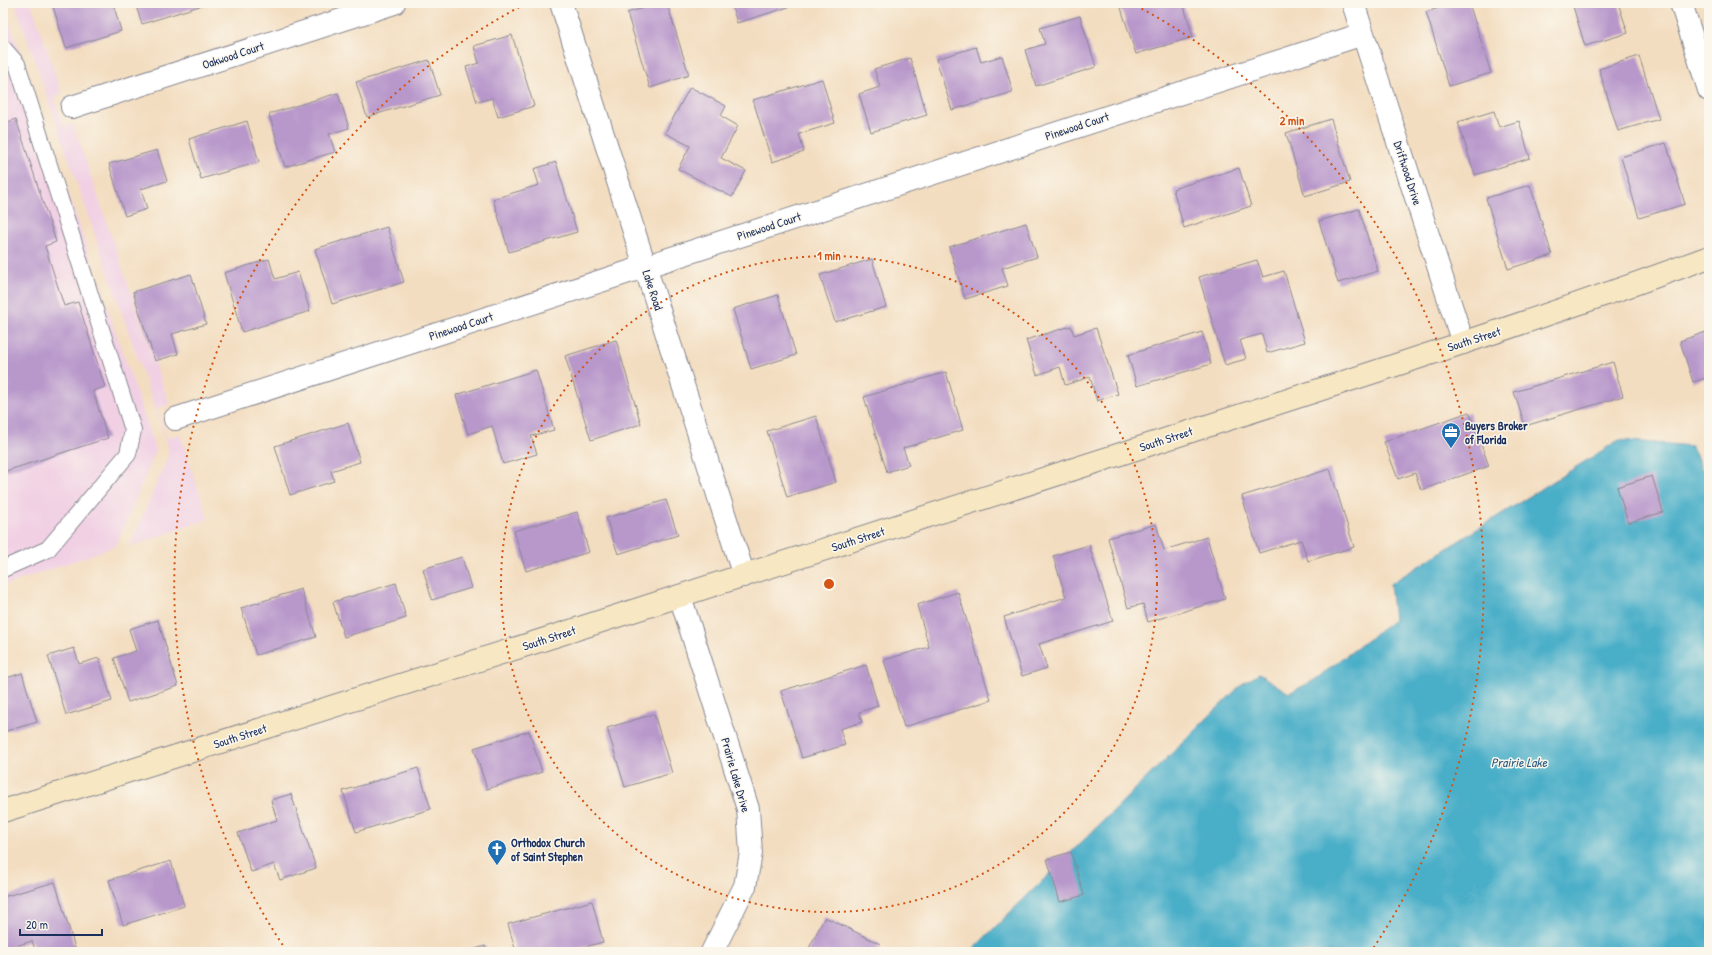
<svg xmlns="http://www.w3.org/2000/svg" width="1712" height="955" font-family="'Patrick Hand',sans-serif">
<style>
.built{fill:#f1d0e4}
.water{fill:#49aec8;stroke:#326e93}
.building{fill:#b897cb}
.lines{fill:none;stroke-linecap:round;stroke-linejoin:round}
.lane-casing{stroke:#87868f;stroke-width:18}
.street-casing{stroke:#87868f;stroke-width:24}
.secondary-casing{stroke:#87868f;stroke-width:24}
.lane{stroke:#fff;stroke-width:16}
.street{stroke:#fff;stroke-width:22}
.secondary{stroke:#f7e8c3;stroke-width:22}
.ring{fill:none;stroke:#d45514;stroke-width:2;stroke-dasharray:2 4}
.labels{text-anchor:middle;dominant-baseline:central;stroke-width:3;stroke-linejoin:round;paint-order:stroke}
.street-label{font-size:12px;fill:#1b2f5e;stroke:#fbf7ec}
.poi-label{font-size:12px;font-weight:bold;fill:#1b2f5e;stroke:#fbf7ec;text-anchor:start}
.water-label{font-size:13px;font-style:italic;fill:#2b5b83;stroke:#fbf7ec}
.centre{fill:#d45514;stroke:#fbf7ec;stroke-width:2}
.ring-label{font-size:12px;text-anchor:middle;font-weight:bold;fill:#d45514;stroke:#fbf7ec;stroke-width:3;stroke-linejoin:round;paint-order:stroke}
</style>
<rect width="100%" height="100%" fill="#fbf7ec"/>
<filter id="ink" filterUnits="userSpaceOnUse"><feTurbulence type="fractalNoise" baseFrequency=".025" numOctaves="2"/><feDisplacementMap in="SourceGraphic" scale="8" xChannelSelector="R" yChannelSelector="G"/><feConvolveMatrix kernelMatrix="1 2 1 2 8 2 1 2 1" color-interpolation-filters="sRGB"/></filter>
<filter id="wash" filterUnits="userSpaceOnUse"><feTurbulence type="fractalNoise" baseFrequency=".012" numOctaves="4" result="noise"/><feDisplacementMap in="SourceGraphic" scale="16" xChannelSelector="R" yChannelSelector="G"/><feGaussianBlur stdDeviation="0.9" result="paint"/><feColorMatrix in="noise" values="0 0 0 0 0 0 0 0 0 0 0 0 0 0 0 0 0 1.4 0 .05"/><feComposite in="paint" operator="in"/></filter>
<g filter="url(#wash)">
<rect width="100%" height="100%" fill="#f3ddc0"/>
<path class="built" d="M3,3l153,447 -40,96 -113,40z
M15,3h16l31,91 -8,3 9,29 10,-2 96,280 -12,5 10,29 13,-4 28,85 -79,28 39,-90v-11z"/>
<path class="water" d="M1619,440l73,6 10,24 7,-2v484h-739l272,-268 17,-10 30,19 24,-12 81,-61 -4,-36z"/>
<g id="blocks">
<path class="building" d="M52,3h61l8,28 -55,17z
M135,3h74l-67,21z
M659,3h8l22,72 -39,13 -23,-75z
M731,3h64v2l-58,18z
M1139,3h44l10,34 -57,17 -15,-46z
M1455,3h14l22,70 -42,13 -23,-74z
M1572,3h46l10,30 -43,13z
M1080,16l16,51 -60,19 -11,-36 20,-6 -5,-16z
M512,35l22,71 -36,11 -6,-19 -15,4 -11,-35 13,-4 -5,-17z
M976,47l5,15 21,-6 11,36 -61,18 -16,-51z
M1639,56l20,63 -41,12 -19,-62z
M910,58l17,57 -56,17 -12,-38 21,-7 -6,-18z
M429,60l11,35 -73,22 -11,-35z
M822,79l13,44 -36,11 5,18 -32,10 -19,-62z
M690,87l36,19 -5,10 17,10 -17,32 25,13 -14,26 -54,-28 12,-23 -25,-13z
M338,93l11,35 -20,6 6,18 -50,15 -16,-53z
M1494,111l5,16 20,-6 11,37 -55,17 -17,-53z
M3,118l2,5 11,-4 40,123 -11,4 19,60 14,-4 27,85 -12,4 15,47 -105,34z
M1331,119l19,63 -45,14 -19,-63z
M247,121l12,41 -58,17 -12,-40z
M1666,143l19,61 -46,14 -18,-61z
M157,150l10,31 -26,8 6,20 -22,7 -16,-52z
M556,162l21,70 -68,20 -16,-53 46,-14 -5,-16z
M1239,168l12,38 -67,22 -11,-39z
M1530,185l22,70 -44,14 -22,-71z
M1359,209l19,62 -40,12 -19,-62z
M1026,223l11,34 -35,11 6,18 -43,13 -16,-52z
M387,227l17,55 -72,22 -17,-55z
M269,259l6,20 23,-7 12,39 -68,21 -18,-59z
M872,259l14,48 -51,15 -15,-47z
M1257,260l6,17 21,-6 21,71 -38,11 -5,-19 -22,6 6,19 -21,6 -26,-88z
M191,274l15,50 -34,10 6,20 -23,7 -22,-69z
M778,295l18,60 -45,14 -18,-60z
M1071,326l3,9 22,-7 22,66 -21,7 -7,-24 -25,8 -5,-18 -23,8 -11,-35z
M1709,331v46l-16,5 -13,-41z
M1202,332l9,32 -74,22 -9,-31z
M616,340l25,84 -50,16 -26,-84z
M1613,362l10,34 -98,30 -11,-34z
M536,370l18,60 -23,6 6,18 -34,10 -11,-38 -24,8 -12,-39z
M946,372l17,58 -60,18 6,17 -22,7 -23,-75z
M1469,412l20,54 -68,24 -6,-17 -17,6 -14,-37z
M816,416l20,66 -49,15 -20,-66z
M348,423l12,39 -29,9 3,10 -44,14 -15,-49z
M1330,469l24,78 -46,14 -7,-21 -42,13 -17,-57z
M1652,476l11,36 -35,11 -11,-36z
M666,500l12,35 -60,19 -12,-36z
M577,512l12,40 -63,19 -12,-40z
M1156,524l8,26 43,-13 18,62 -77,23 -5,-18 -15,4 -20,-70z
M1089,545l24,76 -74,23 8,24 -25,8 -18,-59 62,-20 -13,-41z
M462,557l9,31 -39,12 -9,-31z
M396,583l10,35 -62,19 -11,-35z
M301,589l15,48 -60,18 -15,-47z
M958,592l33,108 -87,27 -20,-67 45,-13 -12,-42z
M158,620l20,66 -50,16 -14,-44 22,-7 -7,-22z
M74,648l5,16 20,-6 13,43 -46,14 -18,-59z
M866,665l12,41 -19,6 3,10 -22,7 5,16 -43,13 -21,-67z
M22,673l15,49 -34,10v-53z
M654,714l18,59 -47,14 -18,-59z
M529,731l13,41 -55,17 -13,-41z
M418,768l13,41 -75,23 -13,-41z
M291,794l25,74 -36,12 -6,-16 -23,8 -13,-39 39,-13 -6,-20z
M1071,852l13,43 -24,7 -13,-43z
M171,861l13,45 -61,19 -14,-45z
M55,882l20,66 -13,4h-26l-4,-11 -29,9v-53z
M592,901l11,41 -37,10h-50l-8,-28z
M825,917l55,27 -4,8h-69z
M485,946l2,6h-22z"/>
</g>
</g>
<g filter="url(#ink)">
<use href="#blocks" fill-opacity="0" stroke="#87868f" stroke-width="1"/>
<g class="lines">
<defs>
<path id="lane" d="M3,48l14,16 116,366 -5,24 -80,95 -45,20"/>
<path id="street" d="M561,3l183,573
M1353,3l110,340
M1681,3l28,87
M72,107l322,-104
M175,419l1188,-385
M680,596l68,213 3,44 -6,33 -33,66"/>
<path id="secondary" d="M3,811c367,-116 733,-232 1099,-351 203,-66 407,-129 607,-203"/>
</defs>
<use href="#lane" class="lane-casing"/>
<use href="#street" class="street-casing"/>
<use href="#secondary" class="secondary-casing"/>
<use href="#lane" class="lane"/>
<use href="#street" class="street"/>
<use href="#secondary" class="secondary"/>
</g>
</g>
<g class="ring">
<circle cx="829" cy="584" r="328"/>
<path d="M286 950A655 655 0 0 1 527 3M1131 3A655 655 0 0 1 1372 950"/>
</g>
<defs>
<symbol id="office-pin" viewBox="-11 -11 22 30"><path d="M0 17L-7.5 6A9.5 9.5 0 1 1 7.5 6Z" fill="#1f6fb2" stroke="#fbf7ec"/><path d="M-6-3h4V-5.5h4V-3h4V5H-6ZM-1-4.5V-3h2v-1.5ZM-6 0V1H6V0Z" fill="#fff"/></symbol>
<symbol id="church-pin" viewBox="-11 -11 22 30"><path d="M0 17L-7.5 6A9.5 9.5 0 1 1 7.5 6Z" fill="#1f6fb2" stroke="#fbf7ec"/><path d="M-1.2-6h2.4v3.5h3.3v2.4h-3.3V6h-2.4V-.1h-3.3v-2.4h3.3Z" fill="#fff"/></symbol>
</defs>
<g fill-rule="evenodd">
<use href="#office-pin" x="1440" y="421" width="22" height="30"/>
<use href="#church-pin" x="486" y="838" width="22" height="30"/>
</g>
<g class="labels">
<g class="street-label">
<text transform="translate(233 55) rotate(-18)">Oakwood Court</text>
<text transform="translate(1077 126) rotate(-18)">Pinewood Court</text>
<text transform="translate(1408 173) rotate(72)">Driftwood Drive</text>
<text transform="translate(769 226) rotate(-18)">Pinewood Court</text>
<text transform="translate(653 290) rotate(72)">Lake Road</text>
<text transform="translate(461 326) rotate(-18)">Pinewood Court</text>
<text transform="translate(1474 339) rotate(-18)">South Street</text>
<text transform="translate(1166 439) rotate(-18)">South Street</text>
<text transform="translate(858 539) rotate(-18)">South Street</text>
<text transform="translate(549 638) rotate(-18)">South Street</text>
<text transform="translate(240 736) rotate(-18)">South Street</text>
<text transform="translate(736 775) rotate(74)">Prairie Lake Drive</text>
</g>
<g class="poi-label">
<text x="1465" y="425">Buyers Broker<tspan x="1465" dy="14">of Florida</tspan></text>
<text x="511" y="842">Orthodox Church<tspan x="511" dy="14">of Saint Stephen</tspan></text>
</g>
<g class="water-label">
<text x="1519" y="762">Prairie Lake</text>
</g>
</g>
<circle cx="829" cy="584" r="6" class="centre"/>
<g class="ring-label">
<text x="1292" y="125">2 min</text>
<text x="829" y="260">1 min</text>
</g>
<rect width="1712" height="955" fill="none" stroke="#fbf7ec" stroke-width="16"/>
<path d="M20 929v6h82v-6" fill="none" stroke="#1b2f5e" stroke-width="2"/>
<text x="26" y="929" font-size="12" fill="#1b2f5e" stroke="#fbf7ec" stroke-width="3" paint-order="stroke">20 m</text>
</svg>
